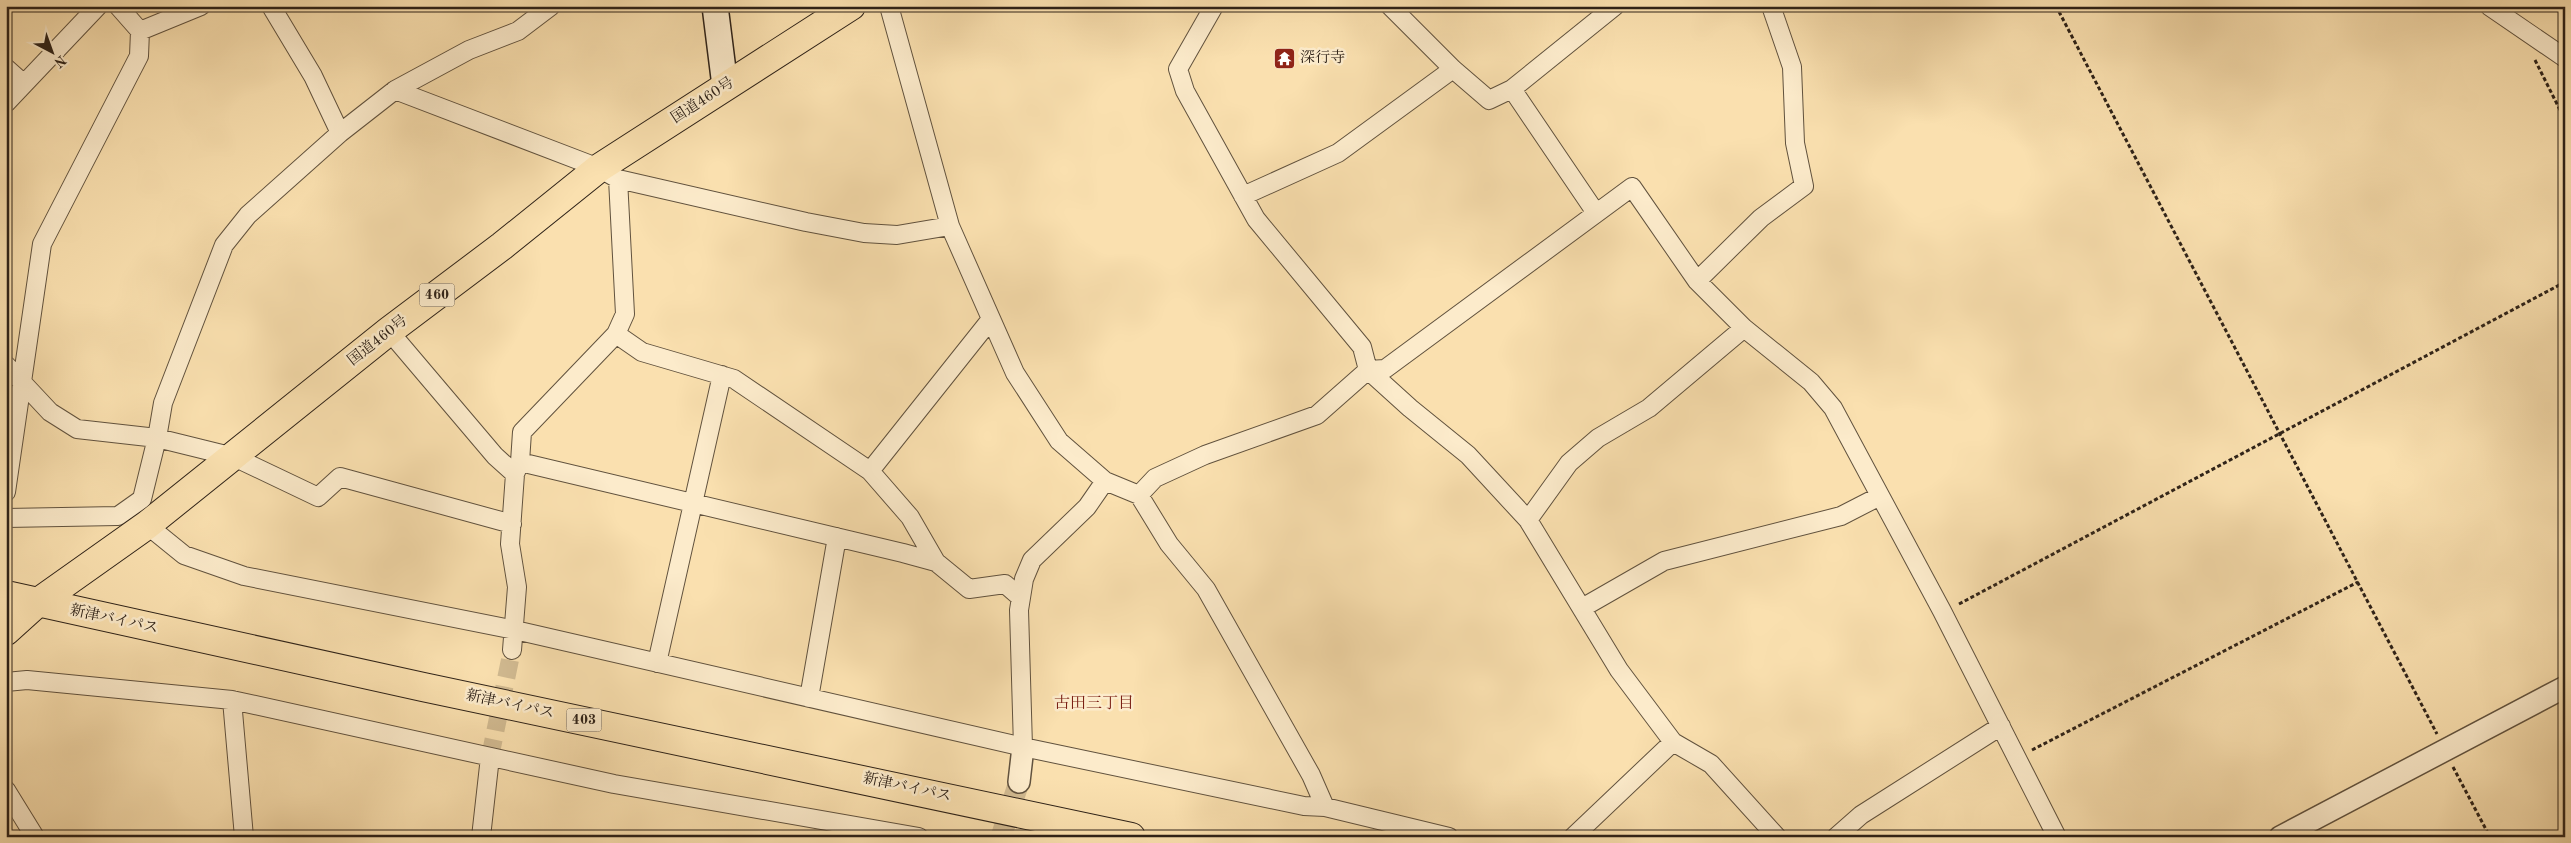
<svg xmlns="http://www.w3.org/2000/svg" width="2571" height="843" font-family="'Old Standard TT','Noto Serif JP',serif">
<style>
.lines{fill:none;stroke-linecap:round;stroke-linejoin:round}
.minor-tunnel{stroke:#d1ba91;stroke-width:18;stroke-dasharray:18 9;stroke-linecap:butt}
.tertiary-tunnel{stroke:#d1ba91;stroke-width:21;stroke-dasharray:21 11;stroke-linecap:butt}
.minor-casing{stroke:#61523e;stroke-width:20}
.tertiary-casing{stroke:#61523e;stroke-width:24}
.secondary-casing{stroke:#2e2218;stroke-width:28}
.primary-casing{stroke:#2e2218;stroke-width:30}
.trunk-casing{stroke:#2e2218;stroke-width:30}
.path{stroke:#2e2218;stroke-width:3;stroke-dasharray:4 2.5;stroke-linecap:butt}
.minor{stroke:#fcebcb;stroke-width:18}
.tertiary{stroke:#fcebcb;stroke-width:21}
.secondary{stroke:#fcebcb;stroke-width:25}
.primary{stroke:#fae0af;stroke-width:28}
.trunk{stroke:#fae0af;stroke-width:28}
.labels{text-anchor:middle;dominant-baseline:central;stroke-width:5;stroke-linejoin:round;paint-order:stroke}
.shield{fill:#fcebcb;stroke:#6c5e4e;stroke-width:1}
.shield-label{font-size:14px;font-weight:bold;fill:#2e2218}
.poi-label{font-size:15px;fill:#2e2218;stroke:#fcebcb;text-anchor:start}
.street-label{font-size:15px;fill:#2e2218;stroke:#fcebcb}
.neighbourhood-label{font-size:16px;fill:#7a1f14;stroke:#fcebcb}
</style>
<rect width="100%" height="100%" fill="#fae0af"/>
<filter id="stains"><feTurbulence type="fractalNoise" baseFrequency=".004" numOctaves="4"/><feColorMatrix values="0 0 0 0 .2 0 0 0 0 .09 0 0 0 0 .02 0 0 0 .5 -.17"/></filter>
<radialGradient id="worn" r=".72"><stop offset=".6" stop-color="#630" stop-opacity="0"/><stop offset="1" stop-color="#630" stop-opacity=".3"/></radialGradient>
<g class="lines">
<path class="minor-tunnel" d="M490,757l22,-107"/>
<path class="tertiary-tunnel" d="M1001,837l18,-55"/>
<defs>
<path id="minor" d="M118,6l22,25 61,-25
M271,6l42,70 27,57
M889,6l61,220 65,147 44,68 46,40 34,14 30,49 37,45 105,186 14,32
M1214,6l-36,63 7,22 71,128 106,128 6,23 42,38 58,47 60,65 91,150 54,72 38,22 66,73
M1390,6l63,63 36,31 23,-11 103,-83
M2489,6l76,52
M6,68l18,16
M1512,89l84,124
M395,90l204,78 19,11 188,43 58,11 33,2 53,-9
M6,103l92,-97
M1243,196l95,-43 115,-84
M1697,281l64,-63 43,-32 -9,-43 -3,-76 -21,-61
M389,331l106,125 20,18
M616,334l26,18 92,27 136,92 40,46 26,45
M6,365l44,47 27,17 80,9 77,19 84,40 22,-20 172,47
M520,462l383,91 33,9 33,27 36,-5 15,13
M870,471l121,-152
M6,492l36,-248 97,-188 1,-25
M1139,495l16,-17 50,-23 112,-40 51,-45 17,-1 247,-182 65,94 47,47 67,54 22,26 109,203 115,226
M6,518l112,-2 24,-17 15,-61 6,-35 61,-158 24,-30 92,-82 55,-43 74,-40 49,-19 33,-25
M1528,520l41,-57 29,-25 51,-30 95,-80
M147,525l37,30 60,21 271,54 508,117 281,59 21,1 124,30
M1582,608l82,-47 177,-45 39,-20
M512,650l5,-63 -7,-43 5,-70 5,-12 2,-30 94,-98 9,-20 -7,-135
M657,663l65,-288
M6,682l21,-2 205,20 382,84 305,53
M809,698l28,-161
M232,700l12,137
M1023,747l-4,-137 5,-31 8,-19 55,-53 18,-26
M6,790l29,47
M481,837l9,-80
M1573,837l100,-95
M1836,837l25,-22 140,-89"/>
<path id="tertiary" d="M1019,782l4,-35
M2280,837l285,-150"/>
<path id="secondary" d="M715,6l10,80"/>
<path id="primary" d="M6,631l31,-28"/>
<path id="trunk" d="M6,595l417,92 708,150
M37,603l110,-78 242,-194 113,-85 97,-78 252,-162"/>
</defs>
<use href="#minor" class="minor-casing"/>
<use href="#tertiary" class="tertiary-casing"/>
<use href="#secondary" class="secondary-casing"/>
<use href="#primary" class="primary-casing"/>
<use href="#trunk" class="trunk-casing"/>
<path class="path" d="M2056,6l381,728
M2535,60l30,60
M1959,604l606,-322
M2032,750l326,-168
M2453,767l37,70"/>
<use href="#minor" class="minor"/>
<use href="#tertiary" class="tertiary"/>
<use href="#secondary" class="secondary"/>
<use href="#primary" class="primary"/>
<use href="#trunk" class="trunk"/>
</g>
<defs>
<symbol id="temple-square" viewBox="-11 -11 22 22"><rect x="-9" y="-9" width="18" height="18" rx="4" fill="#8f2418" stroke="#fcebcb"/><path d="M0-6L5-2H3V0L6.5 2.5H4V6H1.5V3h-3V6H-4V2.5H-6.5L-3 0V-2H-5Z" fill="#fff"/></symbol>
</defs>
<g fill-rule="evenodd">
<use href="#temple-square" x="1272" y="46" width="25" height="25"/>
</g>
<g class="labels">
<g class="shield">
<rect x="419.5" y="283.5" width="35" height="23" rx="4"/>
<rect x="566.5" y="708.5" width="35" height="23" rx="4"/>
</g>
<g class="shield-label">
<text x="437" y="295">460</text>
<text x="584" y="720">403</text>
</g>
<g class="poi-label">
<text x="1300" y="58">深行寺</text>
</g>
<g class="street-label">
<text transform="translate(703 101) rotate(-33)">国道460号</text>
<text transform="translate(378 341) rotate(-38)">国道460号</text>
<text transform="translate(114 620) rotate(12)">新津バイパス</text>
<text transform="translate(510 705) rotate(12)">新津バイパス</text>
<text transform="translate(907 788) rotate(12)">新津バイパス</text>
</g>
<g class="neighbourhood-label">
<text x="1094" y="704">古田三丁目</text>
</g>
</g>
<rect width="2571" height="843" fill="none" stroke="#fae0af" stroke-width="25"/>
<rect x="8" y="8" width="2556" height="828" fill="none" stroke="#2e2218" stroke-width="2.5"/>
<rect x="12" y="12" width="2546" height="818" fill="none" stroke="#2e2218"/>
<g transform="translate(52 52) rotate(139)" stroke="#fcebcb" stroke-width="4" paint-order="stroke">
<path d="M0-4L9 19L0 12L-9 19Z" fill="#2e2218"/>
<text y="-8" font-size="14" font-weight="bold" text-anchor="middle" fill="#2e2218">N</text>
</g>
<rect width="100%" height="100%" filter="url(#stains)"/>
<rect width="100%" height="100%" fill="url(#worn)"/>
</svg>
